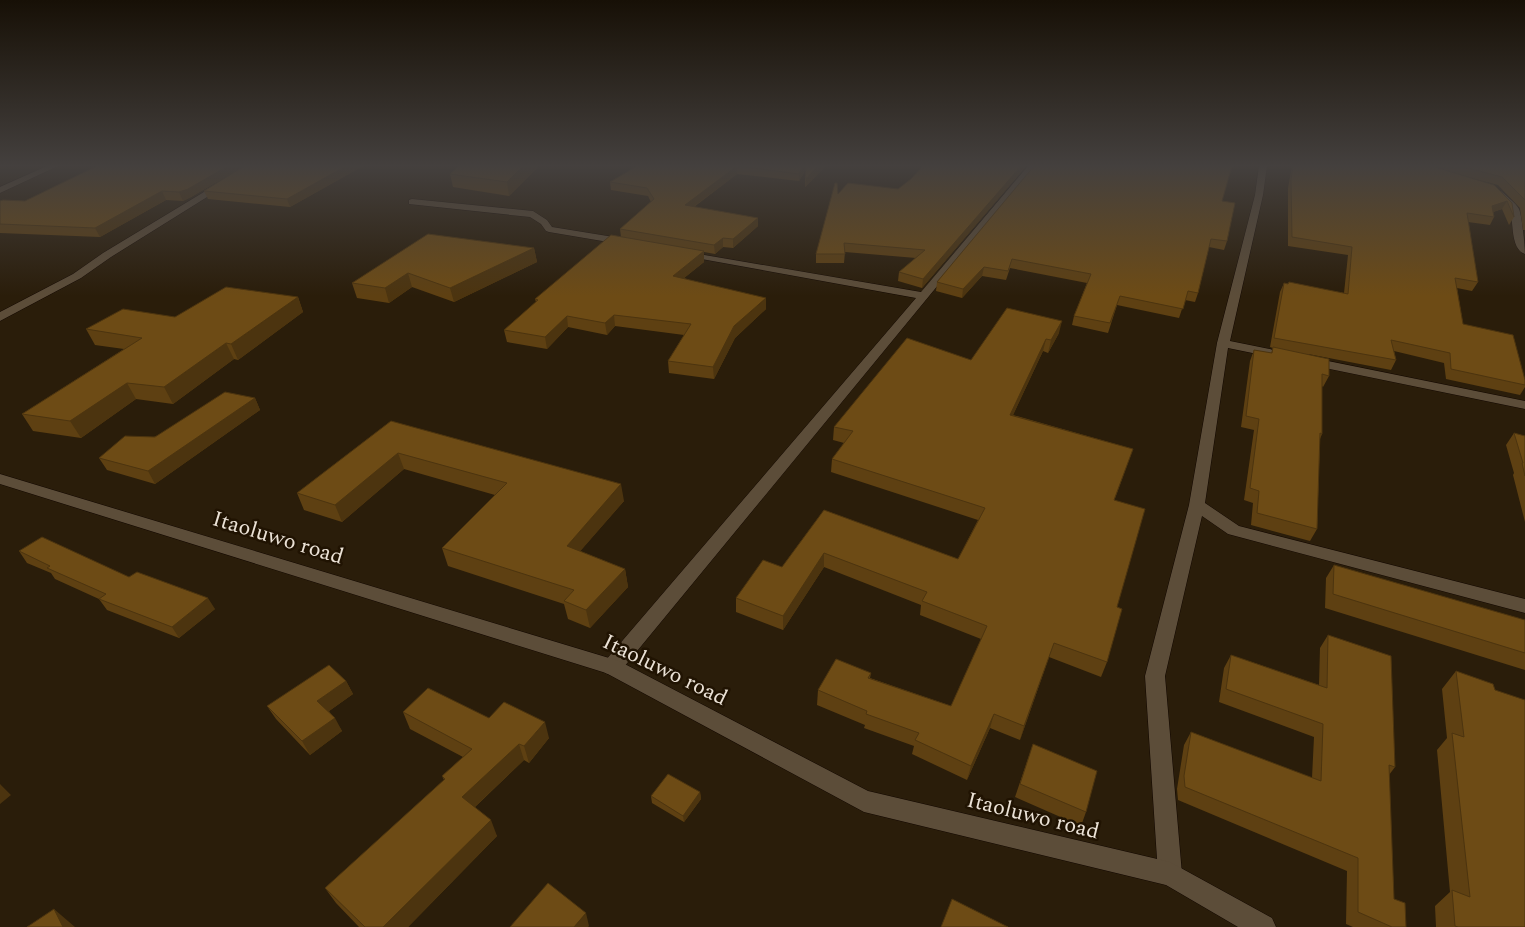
<svg xmlns="http://www.w3.org/2000/svg" width="1525" height="927" font-family="Spectral,serif">
<style>
.lines{fill:none;stroke-linecap:round;stroke-linejoin:round}
.minor-casing{stroke:#120700;stroke-width:1}
.tertiary-casing{stroke:#120700;stroke-width:1}
.minor{fill:#5c4d39;fill-rule:evenodd}
.tertiary{fill:#5c4d39;fill-rule:evenodd}
.wall{fill:#5e4012}
.shaded-wall{fill:#4c340f}
.building{fill:#6d4b15;stroke:#4c340f}
.labels{text-anchor:middle;dominant-baseline:central;stroke-width:5;stroke-linejoin:round;paint-order:stroke}
.near-street-label{font-size:22px;fill:#ebe2d6;stroke:#201302}
</style>
<rect width="100%" height="100%" fill="#2a1d0a"/>
<g class="lines">
<defs>
<path id="minor" d="M47,166h11l-58,27v-6z
M247,166h10l-146,91 -30,21 -81,43v-9l73,-38 30,-21z
M1028,166h8l-417,507 -7,2 -7,-2 -3,-6 3,-6 311,-363 -231,-42 -4,-1v-4l240,41z
M1259,166h8l-4,29 -33,146 295,60v8l-297,-61 -23,155 34,23 286,73v14l-297,-79 -26,-18 -37,160 17,198 -3,9 -9,3 -9,-3 -3,-9 -13,-198 44,-171 28,-162 38,-148z
M1498,190l3,1c5,5 15,12 18,18 3,7 6,37 6,45 -15,-5 -11,-32 -15,-43 -3,-7 -12,-13 -16,-18z
M412,199l121,12 14,9 5,7 74,12 5,3 -5,3 -77,-13 -3,-1 -5,-7 -11,-7 -121,-13v-4z"/>
<path id="tertiary" d="M0,474l619,187 249,130 302,71 102,56 4,9h-38l-72,-42 -302,-73 -258,-139 -606,-189z"/>
</defs>
<use href="#minor" class="minor-casing"/>
<use href="#tertiary" class="tertiary-casing"/>
<use href="#minor" class="minor"/>
<use href="#tertiary" class="tertiary"/>
</g>
<path class="wall" d="M97,166h266l-73,41 -82,-8 -4,-8 37,-23 -50,29 -8,4 -17,-1 -66,37 -100,-4v-32h25z
M459,166h78v2l-28,28 -56,-9 -3,-13z
M698,166h128l-21,21v-16l-6,10 -62,-7 -43,33 64,19 -25,22 -10,-1 -8,7 -11,-2v10l-20,16 82,31 -31,29 -21,41 -45,-6 -1,-12 16,-26 -69,-9 -8,9 -39,-8 -21,22 -40,-7 -3,-12 32,-28 -1,-3 86,-62 -1,-8 31,-27 -3,-6 -37,-6 -1,-8 85,-15z
M923,166h103l-104,122 -24,-7 1,-9 17,-14 -71,-6 -1,11h-28v-9l22,-60 60,-5 13,-10z
M1034,166l188,35 5,40 -3,9 -15,-3 -11,46 -3,9 -10,-2 -6,18 -62,-13 -9,28 -36,-8 2,-9 13,-33 -77,-15 -4,12 -24,-4 -20,22 -26,-7 1,-9z
M1292,166h233v64h-2l-3,-22 -22,-23 -34,-9 48,27 2,14 -5,8 -7,-16 -9,3 1,5 -4,8 -22,-3 10,60 -6,9 -15,-3 6,36 62,56v7l-5,8 -74,-16 -2,-16 -50,-12 2,9 -5,10 -83,-16 21,22 -6,11 -1,-1v48l-2,5 -3,90 -7,12 -59,-16 2,-22 -9,-3 10,-70 -13,-3 9,-66 4,-11 17,3 2,-5 -3,-1 10,-55 4,-9 60,10 4,-38 -60,-9v-58z
M534,248l3,14 -83,40 -42,-15 -23,16 -32,-5 -5,-15z
M298,297l5,15 -65,48 -4,-1 -61,45 -37,-5 -55,39 -48,-7 -11,-17 102,-65 -29,-4 -9,-16 89,-12z
M1059,333l-11,20 -5,-2 -30,64 120,34 -19,52 3,106 -10,55 -6,15 -52,-20 -29,83 -30,-12 -23,52 -55,-26 2,-8 -50,-18 1,-3 -48,-20 1,-15 53,-17 -1,5 81,28 30,-67 -61,-24 1,-10 -97,-38 -41,63 -47,-18v-14l46,-31 42,-57 134,49 20,-39 -147,-48 1,-13 12,-16 -11,-3 1,-13 137,-67z
M255,398l5,12 -105,74 -48,-14 -8,-12z
M391,421l233,80 -44,50 45,18 3,18 -38,41 -22,-9 -4,-15 -116,-38 -6,-18 53,-53 -91,-26 -62,53 -38,-12 -7,-17z
M1514,433l11,3v86l-12,-47 1,-2 -8,-28z
M19,551l110,26 86,32 -36,29 -72,-28 -8,-11 -44,-20 -4,-6 -24,-10z
M1334,565l191,55v50l-200,-62 1,-30z
M1328,635l67,132 -6,8 5,124 12,28h-53l-7,-3 1,-53 -169,-71 -1,-11 7,-44 7,-13 121,46 2,-41 -95,-35 5,-34 7,-13 88,30 1,-37z
M1456,671l39,19 30,237h-89l-1,-21 15,-14 -13,-142 10,-12 -5,-49z
M346,681l7,13 -24,17 13,20 -32,24 -34,-36 -9,-13z
M403,712l86,6 60,20 -20,25 -5,-3 -49,47 22,29 -89,91h-49l-23,-24 -11,-15 119,-108 -2,-4 21,-19 -53,-28z
M1033,744l53,68 -5,14 -66,-29z
M700,792l1,7 -17,23 -32,-19 -1,-7z"/>
<path class="shaded-wall" d="M228,166h16l-53,31 -8,4 -4,-9z
M346,166h17l-73,41 -3,-8z
M523,166h14v2l-28,28 -2,-14z
M737,166v8l-52,39v-8z
M803,166h2v5l-6,10v-7z
M818,166h8l-21,21 1,-8z
M1021,166h5l-104,122 1,-9z
M162,191l4,9 -66,37 -5,-9z
M1507,201l-5,8 -15,5 5,-8z
M758,218v8l-25,22v-9z
M723,238v9l-8,7 -1,-9z
M534,248l3,14 -83,40 -4,-14z
M704,251v11l-31,25v-11z
M984,267l-2,9 -20,22 1,-9z
M408,273l4,14 -23,16 -4,-15z
M298,297l5,15 -65,48 -7,-16z
M766,298v11l-31,29 -21,41 -1,-12 21,-41z
M614,315l1,11 -8,9 -2,-12z
M567,316l1,11 -21,22 -2,-12z
M1062,321l-3,12 -11,20 3,-13z
M1046,339l-3,12 -36,77 3,-13z
M226,343l8,16 -61,45 -9,-17z
M127,383l9,16 -55,39 -11,-17z
M255,398l5,12 -105,74 -7,-13z
M398,453l6,16 -62,53 -7,-17z
M621,484l3,17 -54,62 -3,-17z
M824,553v14l-41,63v-14z
M625,569l3,18 -38,41 -4,-18z
M208,598l7,11 -36,29 -7,-11z
M1054,643l-5,14 -29,83 4,-14z
M346,681l7,13 -28,20 -8,-13z
M994,714l-4,14 -23,52 4,-14z
M335,718l7,13 -32,24 -8,-14z
M545,722l4,16 -20,25 -5,-17z
M519,744l5,16 -56,53 -6,-16z
M0,784l11,11 -11,9z
M700,792l1,7 -17,23 -1,-6z
M491,820l6,16 -89,91h-25z
M54,909l21,18h-12z
M586,913l3,13 -1,1h-14z"/>
<path class="building" d="M97,166h131l-40,23 -9,3 -17,-1 -67,37 -95,-4v-23l3,-1 22,1z
M244,166h102l-59,33 -83,-8z
M459,166h64l-16,16 -57,-8z
M637,166h49l9,1 3,-1h39l-52,39 73,13 -25,21 -10,-1 -9,7 -94,-16 34,-30 -7,-11 -37,-6z
M738,166h65l-4,8z
M805,166h13l-12,13z
M923,166h98l-98,113 -24,-7 26,-22 -81,-7 1,11h-29l19,-71h2l1,11 10,-11 50,6 13,-10z
M1034,166h198l-10,35 13,2 -8,38 -16,-2 -13,54 -10,-2 -5,18 -63,-13 -10,27 -36,-7 17,-42 -79,-15 -4,12 -24,-4 -21,22 -26,-7z
M1293,166h139l62,19 18,18 2,14 -7,-16 -15,5 2,11 -27,-4 11,69 -23,-4 8,46 50,11 12,45v5l-74,-16 -1,-16 -59,-13 5,20 -122,-22 10,-55 4,1 1,-2 59,12 4,-47 -60,-10 -1,-57z
M1460,166h65v34l-23,-23z
M428,234l106,14 -84,40 -42,-15 -23,15 -33,-5z
M611,235l93,16 -31,25 93,22 -32,28 -21,41 -45,-6 23,-37 -77,-9 -9,8 -38,-7 -22,21 -41,-7 34,-30 -3,-1z
M226,287l72,10 -67,47 -5,-1 -62,44 -37,-4 -57,38 -48,-7 120,-76 -56,-9 37,-20 52,8z
M1007,308l55,13 -11,19 -5,-1 -36,76 123,34 -19,51 31,9 -28,98 5,2 -15,53 -53,-19 -30,83 -30,-12 -23,52 -56,-26 4,-7 -53,-19 1,-3 -49,-21 18,-31 35,14 -3,5 83,28 36,-80 -65,-25 5,-9 -103,-39 -41,63 -47,-18 27,-38 19,7 42,-57 134,49 27,-51 -153,-49 21,-28 -19,-4 73,-89 64,22z
M1273,347l56,12v17l-7,-2v60l-2,-1 -3,96 -60,-16 2,-22 -9,-3 9,-69 -13,-3 8,-66 18,3z
M225,392l30,6 -107,73 -49,-13 26,-22 30,1z
M391,421l230,63 -54,62 58,23 -39,41 -22,-9 10,-11 -132,-42 65,-65 -109,-30 -63,52 -38,-12z
M1514,433l11,3v40l-3,-13h1z
M42,537l87,40 8,-5 71,26 -36,29 -73,-28 7,-5 -59,-26 3,-2 -31,-15z
M1334,565l191,55v33l-192,-59z
M1328,635l63,21 4,111 -6,-2 5,134 11,4 1,24h-14l-34,-15v-54l-173,-71 -1,-11 7,-44 130,49 2,-57 -97,-35 5,-34 96,33z
M329,665l17,16 -29,20 18,17 -33,23 -35,-35z
M1456,671l37,13 2,6 30,10v227h-67l-3,-1 -3,-36 18,7 -18,-164 12,4z
M428,688l61,30 15,-16 41,20 -21,24 -5,-2 -57,53 29,23 -108,107h-18l-40,-39 120,-109 -3,-3 30,-27 -69,-37z
M1033,744l64,27 -11,41 -66,-28z
M668,774l32,18 -17,24 -32,-20z
M548,883l38,30 -12,14h-64z
M952,899l56,28h-67z
M54,909l9,18h-36z"/>
<linearGradient id="sky" x2="0" y2="1"><stop stop-color="#171006"/><stop offset="0.56" stop-color="#44403e"/><stop offset="1" stop-color="#44403e" stop-opacity="0"/></linearGradient>
<rect width="1525" height="296" fill="url(#sky)"/>
<g class="labels">
<g class="near-street-label">
<text transform="translate(278 538) rotate(17)">Itaoluwo road</text>
<text transform="translate(665 670) rotate(26)">Itaoluwo road</text>
<text transform="translate(1033 816) rotate(14)">Itaoluwo road</text>
</g>
</g>
</svg>
